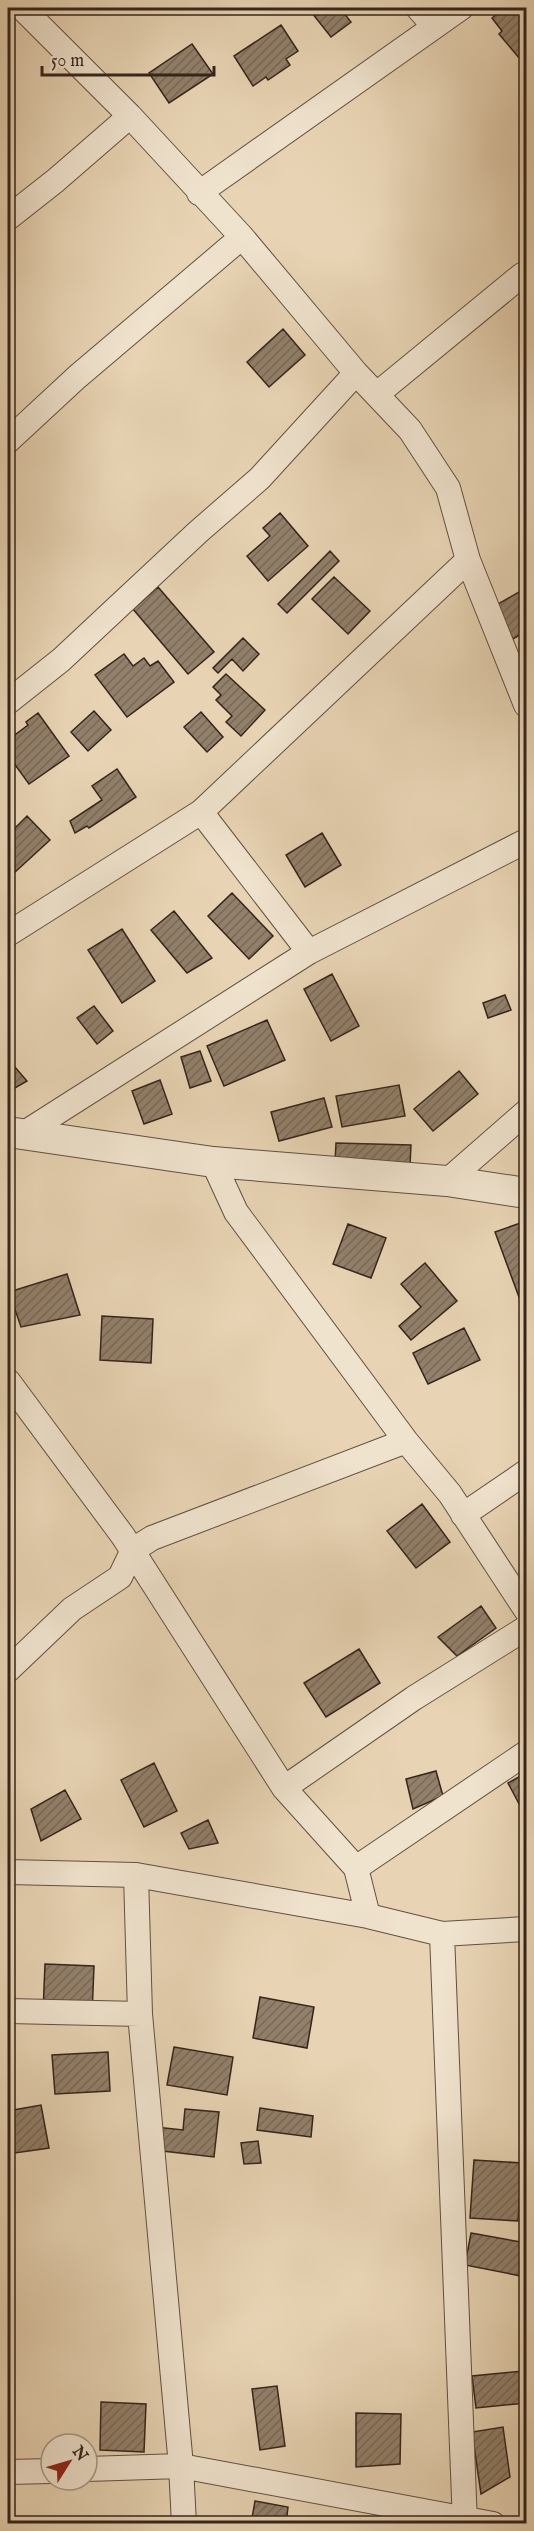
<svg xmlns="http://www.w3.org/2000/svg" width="534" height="2531" font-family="'IM FELL English',serif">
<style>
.building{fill:url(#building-hatch);stroke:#35241c;stroke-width:1.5}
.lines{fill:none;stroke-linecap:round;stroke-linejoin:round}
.minor-casing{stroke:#625042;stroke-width:26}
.tertiary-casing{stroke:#625042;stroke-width:32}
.minor{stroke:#f0e3ce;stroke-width:24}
.tertiary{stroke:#f0e3ce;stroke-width:30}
</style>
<defs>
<pattern id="building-hatch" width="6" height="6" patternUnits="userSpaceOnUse" patternTransform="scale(1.5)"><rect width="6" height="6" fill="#92806b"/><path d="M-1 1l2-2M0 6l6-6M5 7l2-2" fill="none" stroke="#786957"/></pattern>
</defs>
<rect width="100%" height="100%" fill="#e8d4b4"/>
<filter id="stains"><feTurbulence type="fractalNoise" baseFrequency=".00333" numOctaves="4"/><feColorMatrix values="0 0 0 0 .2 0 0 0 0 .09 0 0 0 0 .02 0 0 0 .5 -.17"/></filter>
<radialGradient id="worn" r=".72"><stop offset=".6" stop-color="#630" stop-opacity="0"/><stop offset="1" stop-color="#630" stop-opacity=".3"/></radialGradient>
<path class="building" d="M308,8h32l11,14 -20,15z
M504,8h15l7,8v39l-6,4 -21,-25 3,-3 -10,-13z
M281,25l17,26 -12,8 4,6 -22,15 -2,-3 -13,9 -19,-30z
M192,44l21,30 -44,29 -20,-30z
M283,329l22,26 -36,32 -22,-25z
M280,513l28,33 -40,35 -21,-25 23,-20 -7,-8z
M330,551l9,10 -52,52 -9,-9z
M334,577l36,34 -22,23 -36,-35z
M158,587l56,65 -26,22 -55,-65z
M526,588v43l-13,8 -20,-32z
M243,638l16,16 -16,17 -11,-12 -14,14 -5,-5z
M124,654l9,12 11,-8 6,8 8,-5 16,21 -47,35 -32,-42z
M226,674l39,36 -24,26 -15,-14 6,-6 -16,-16 5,-5 -8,-8z
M94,711l17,19 -23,21 -17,-19z
M201,712l22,25 -16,15 -23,-25z
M38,713l31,43 -40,28 -21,-29v-15l20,-15 -2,-3z
M117,769l19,28 -47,31 -2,-2 -12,7 -5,-12 32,-21 -10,-14z
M27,816l23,24 -36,33 -6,-7v-31z
M322,833l19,32 -36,22 -19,-32z
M232,893l41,43 -24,23 -41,-43z
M174,911l38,47 -25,15 -36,-43z
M122,929l33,52 -33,22 -34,-53z
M332,974l27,52 -28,15 -27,-52z
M505,995l6,15 -23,8 -5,-15z
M94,1006l19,25 -16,13 -20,-26z
M267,1020l18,40 -61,26 -17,-40z
M200,1051l11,30 -21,7 -9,-31z
M8,1059l19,22 -19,11z
M459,1071l19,23 -45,37 -19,-22z
M160,1080l12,34 -28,10 -12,-33z
M399,1085l6,31 -63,11 -6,-31z
M324,1098l8,29 -53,14 -8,-29z
M336,1143l75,2 -1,20 -75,-3z
M526,1221v95l-31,-84z
M348,1224l38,14 -15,40 -38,-14z
M425,1263l32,38 -46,39 -12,-14 22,-19 -20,-23z
M67,1274l13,41 -59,12 -12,-35z
M102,1316l51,3 -2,44 -51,-3z
M464,1328l16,32 -52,24 -15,-31z
M422,1504l28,38 -34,26 -29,-37z
M481,1606l15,22 -39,28 -19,-19z
M359,1649l21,34 -54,34 -22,-34z
M154,1763l23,48 -33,16 -23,-47z
M436,1771l7,25 -30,13 -7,-30z
M526,1773v44l-18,-34z
M65,1790l16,29 -40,22 -10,-32z
M208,1820l10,23 -29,6 -8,-16z
M45,1964l49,2 -2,49 -49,-2z
M260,1997l54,10 -7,41 -54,-10z
M174,2047l59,10 -6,38 -60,-10z
M108,2052l2,39 -55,3 -3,-39z
M41,2105l8,43 -41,6v-43z
M260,2108l53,8 -2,21 -54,-7z
M185,2109l34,3 -5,45 -60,-7 2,-23 27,3z
M258,2141l3,22 -17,1 -3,-21z
M474,2160l48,3 -4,58 -48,-3z
M471,2233l55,10v34l-61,-12z
M523,2371l3,32 -50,5 -4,-32z
M277,2386l8,60 -25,4 -8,-61z
M101,2402l45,2 -2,48 -44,-2z
M356,2413l45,1 -1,50 -44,3z
M503,2427l7,50 -29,17 -9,-62z
M255,2501l33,6 -2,17h-35z"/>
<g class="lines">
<defs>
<path id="minor" d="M22,8l108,108 112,121 114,136 54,57 38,58 20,72 58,145
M418,8l15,17
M199,193l262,-185
M8,218l47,-37 75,-65
M377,394l145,-119 4,-1
M8,441l69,-64 165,-140
M8,702l53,-42 137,-128 62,-54 96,-105
M8,934l193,-122 267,-252
M309,952l217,-111
M23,1134l286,-182 -108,-140
M213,1162l23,50 170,229 44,53 76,116
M447,1181l79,-69
M8,1381l115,155 161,252
M463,1515l63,-43
M8,1670l64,-61 48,-32 13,-27 19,-12 254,-97
M356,1868l-72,-80 130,-90 112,-70
M8,1872l128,3
M368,1916l-12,-48 170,-115
M442,1934l23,590
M8,2011l132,3
M87,2469l94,-3 312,58
M8,2472l43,-1
M184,2524l-3,-58 -41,-452 -4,-139 232,41 74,18 84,-5"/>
<path id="tertiary" d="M8,1132l205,30 234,19 79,12"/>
</defs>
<use href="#minor" class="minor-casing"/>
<use href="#tertiary" class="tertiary-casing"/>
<use href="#minor" class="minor"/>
<use href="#tertiary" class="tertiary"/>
</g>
<rect width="534" height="2531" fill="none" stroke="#e8d4b4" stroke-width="30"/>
<rect x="9" y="9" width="516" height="2513" fill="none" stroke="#35241c" stroke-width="3"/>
<rect x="15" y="15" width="504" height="2501" fill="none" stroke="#35241c" stroke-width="1.5"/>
<g transform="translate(69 2462) rotate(53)"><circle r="28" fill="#f0e3ce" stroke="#a59787" stroke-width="1.5"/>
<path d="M0-4.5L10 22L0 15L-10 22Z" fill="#8f2418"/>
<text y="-9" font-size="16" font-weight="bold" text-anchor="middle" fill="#35241c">N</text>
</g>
<path d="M42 66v9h172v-9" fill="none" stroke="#35241c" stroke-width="3"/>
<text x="51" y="66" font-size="18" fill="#35241c" stroke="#f0e3ce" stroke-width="4.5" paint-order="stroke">50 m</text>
<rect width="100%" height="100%" filter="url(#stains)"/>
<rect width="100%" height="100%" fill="url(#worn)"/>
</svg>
